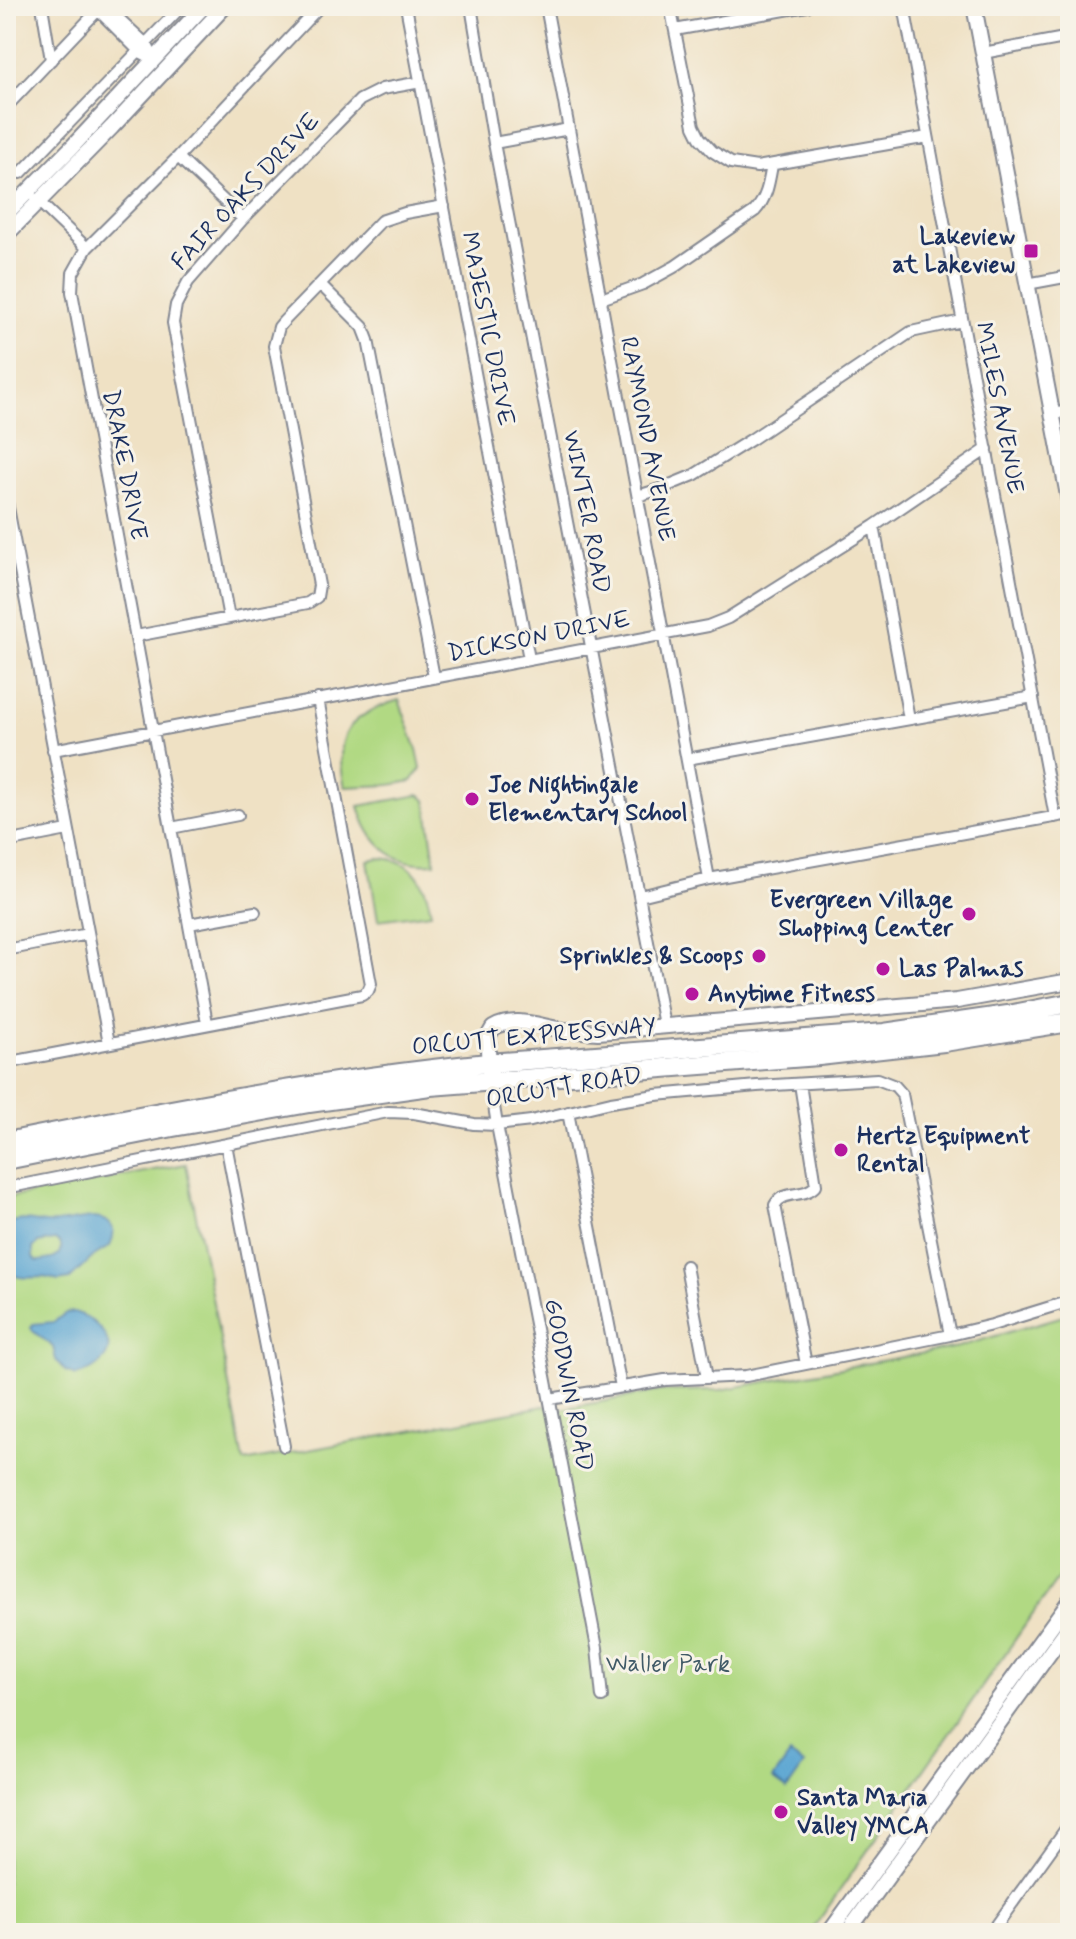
<svg xmlns="http://www.w3.org/2000/svg" width="1076" height="1939" font-family="Mynerve,sans-serif">
<style>
.green{fill:#b1d983;stroke:#668470;stroke-width:2}
.water{fill:#5aa5d2;stroke:#3a6a98;stroke-width:2;fill-rule:evenodd}
.lines{fill:none;stroke-linecap:round;stroke-linejoin:round}
.street-casing{stroke:#858891;stroke-width:14}
.secondary-casing{stroke:#858891;stroke-width:18}
.highway-casing{stroke:#858891;stroke-width:22}
.street{stroke:#fff;stroke-width:10}
.secondary{stroke:#fff;stroke-width:14}
.highway{stroke:#fff;stroke-width:18}
.poi-dot{fill:#b5179e;stroke:#f7f3e8;stroke-width:3}
.labels{text-anchor:middle;dominant-baseline:central;stroke-width:6;stroke-linejoin:round;paint-order:stroke}
.street-label{font-size:24px;fill:#1b2f5e;stroke:#f7f3e8}
.poi-label{font-size:24px;font-weight:bold;fill:#1b2f5e;stroke:#f7f3e8;text-anchor:start}
.park-label{font-size:24px;fill:#405a67;stroke:#f7f3e8}
</style>
<rect width="100%" height="100%" fill="#f7f3e8"/>
<filter id="ink" filterUnits="userSpaceOnUse"><feTurbulence type="fractalNoise" baseFrequency=".0125" numOctaves="2"/><feDisplacementMap in="SourceGraphic" scale="16" xChannelSelector="R" yChannelSelector="G"/><feConvolveMatrix kernelMatrix="1 2 1 2 8 2 1 2 1" color-interpolation-filters="sRGB"/></filter>
<filter id="wash" filterUnits="userSpaceOnUse"><feTurbulence type="fractalNoise" baseFrequency=".006" numOctaves="4" result="noise"/><feDisplacementMap in="SourceGraphic" scale="32" xChannelSelector="R" yChannelSelector="G"/><feGaussianBlur stdDeviation="1.8" result="paint"/><feColorMatrix in="noise" values="0 0 0 0 0 0 0 0 0 0 0 0 0 0 0 0 0 1.4 0 .05"/><feComposite in="paint" operator="in"/></filter>
<g filter="url(#wash)">
<rect width="100%" height="100%" fill="#efe1c4"/>
<path class="green" d="M399,700l18,50 4,18 -9,13 -22,4 -45,2c-13,-53 4,-72 54,-87z
M419,795l7,5 9,63c-40,4 -66,-19 -76,-57z
M379,858c34,1 47,23 52,55l-53,7 -10,-60z
M186,1164l58,298 300,-56 18,3 98,-18 60,-1 238,-43 112,-33v247l-260,372h-804v-735z"/>
<path class="water" d="M95,1218c18,2 22,12 15,28l-16,10 -24,23 -12,2c-17,-9 -36,3 -52,-10l1,-47c19,-9 31,1 50,-1 13,-1 25,-5 38,-5zM55,1240l5,2c6,17 -11,18 -23,19l-4,-4v-9l5,-5z
M74,1312c17,4 45,28 30,47 -7,9 -18,14 -28,17l-11,-5 -9,-11 -3,-13 -20,-16 -2,-3 2,-4 20,-2 13,-9z
M790,1755l14,10 -17,24 -14,-10z"/>
</g>
<g filter="url(#ink)">
<g class="lines">
<defs>
<path id="street" d="M42,6l9,54
M406,6l123,653
M471,6l23,137 170,882
M546,6l163,873
M670,6l24,120 6,12 12,13 19,12 26,4 171,-30
M904,6l151,811
M98,10l42,42 14,7 -7,-14 -42,-39
M675,30l132,-24
M983,53l87,-16
M6,107l95,-100
M494,143l75,-14
M6,146l7,26 8,1 161,-167
M178,157l65,62
M36,199l51,49
M320,284l43,43 5,13 66,337
M1027,284l43,-8
M601,299l42,-15 31,-17 81,-56c12,-13 14,-29 17,-46
M1052,414l18,-3
M638,496l22,-7 34,-14 58,-36 159,-107 51,-11
M6,497l103,546
M874,526l35,193
M229,618l-56,-295 3,-18 12,-23 55,-63 117,-119 22,-11 39,-7
M136,636l172,-33 9,-6 2,-12 -45,-239 5,-19 5,-6 97,-100 24,-8 39,-7
M53,750l655,-124 20,-8 146,-92 113,-77
M687,759l346,-62
M171,828l67,-13
M6,842l62,-12
M640,896l69,-17 361,-65
M189,924l66,-12
M6,950l82,-16
M207,1023l-135,-731 1,-19 14,-25 91,-91 142,-151
M6,1063l356,-68 6,-4 3,-7 -53,-285
M490,1081l7,44 100,523 5,49
M800,1084l16,101c-11,14 -33,4 -41,20l31,159
M568,1112l53,275
M226,1144l58,302
M6,1188l382,-76 26,1 60,11 23,1 34,-4 80,-19 45,-7 101,-9 120,-7 18,7 7,8 48,241
M686,1266l21,112
M550,1399l115,-19 81,-4 204,-41 42,-10 78,-24
M991,1933l79,-110"/>
<path id="secondary" d="M974,6l96,500
M6,214l67,-68 131,-140
M6,235l106,-108 113,-121
M489,1072l-1,-23 1,-14 4,-7c23,-13 47,-1 71,2 11,1 23,1 34,2l359,-31 113,-20
M829,1933l241,-333
M847,1933l223,-308"/>
<path id="highway" d="M6,1142c160,-32 319,-63 482,-79l396,-30 124,-18 62,-12
M6,1160l167,-33 136,-24 121,-17 389,-30 125,-14 126,-20"/>
</defs>
<use href="#street" class="street-casing"/>
<use href="#secondary" class="secondary-casing"/>
<use href="#highway" class="highway-casing"/>
<use href="#street" class="street"/>
<use href="#secondary" class="secondary"/>
<use href="#highway" class="highway"/>
</g>
</g>
<g class="poi-dot">
<rect x="1023" y="243" width="16" height="16" rx="4"/>
<circle cx="472" cy="799" r="8"/>
<circle cx="969" cy="914" r="8"/>
<circle cx="759" cy="956" r="8"/>
<circle cx="883" cy="969" r="8"/>
<circle cx="692" cy="994" r="8"/>
<circle cx="841" cy="1150" r="8"/>
<circle cx="781" cy="1812" r="8"/>
</g>
<g class="labels">
<g class="street-label">
<text transform="translate(246 192) rotate(-47)">FAIR OAKS DRIVE</text>
<text transform="translate(487 329) rotate(79)">MAJESTIC DRIVE</text>
<text transform="translate(999 408) rotate(79)">MILES AVENUE</text>
<text transform="translate(647 439) rotate(79)">RAYMOND AVENUE</text>
<text transform="translate(124 465) rotate(79)">DRAKE DRIVE</text>
<text transform="translate(586 512) rotate(79)">WINTER ROAD</text>
<text transform="translate(539 637) rotate(-11)">DICKSON DRIVE</text>
<text transform="translate(534 1037) rotate(-5)">ORCUTT EXPRESSWAY</text>
<text transform="translate(564 1088) rotate(-9)">ORCUTT ROAD</text>
<text transform="translate(568 1385) rotate(79)">GOODWIN ROAD</text>
</g>
<g class="poi-label">
<text x="1015" y="237" text-anchor="end">Lakeview<tspan x="1015" dy="28">at Lakeview</tspan></text>
<text x="488" y="785">Joe Nightingale<tspan x="488" dy="28">Elementary School</tspan></text>
<text x="953" y="900" text-anchor="end">Evergreen Village<tspan x="953" dy="28">Shopping Center</tspan></text>
<text x="743" y="956" text-anchor="end">Sprinkles &amp; Scoops</text>
<text x="899" y="969">Las Palmas</text>
<text x="708" y="994">Anytime Fitness</text>
<text x="857" y="1136">Hertz Equipment<tspan x="857" dy="28">Rental</tspan></text>
<text x="797" y="1798">Santa Maria<tspan x="797" dy="28">Valley YMCA</tspan></text>
</g>
<g class="park-label">
<text x="668" y="1664">Waller Park</text>
</g>
</g>
<rect width="1076" height="1939" fill="none" stroke="#f7f3e8" stroke-width="32"/>
</svg>
